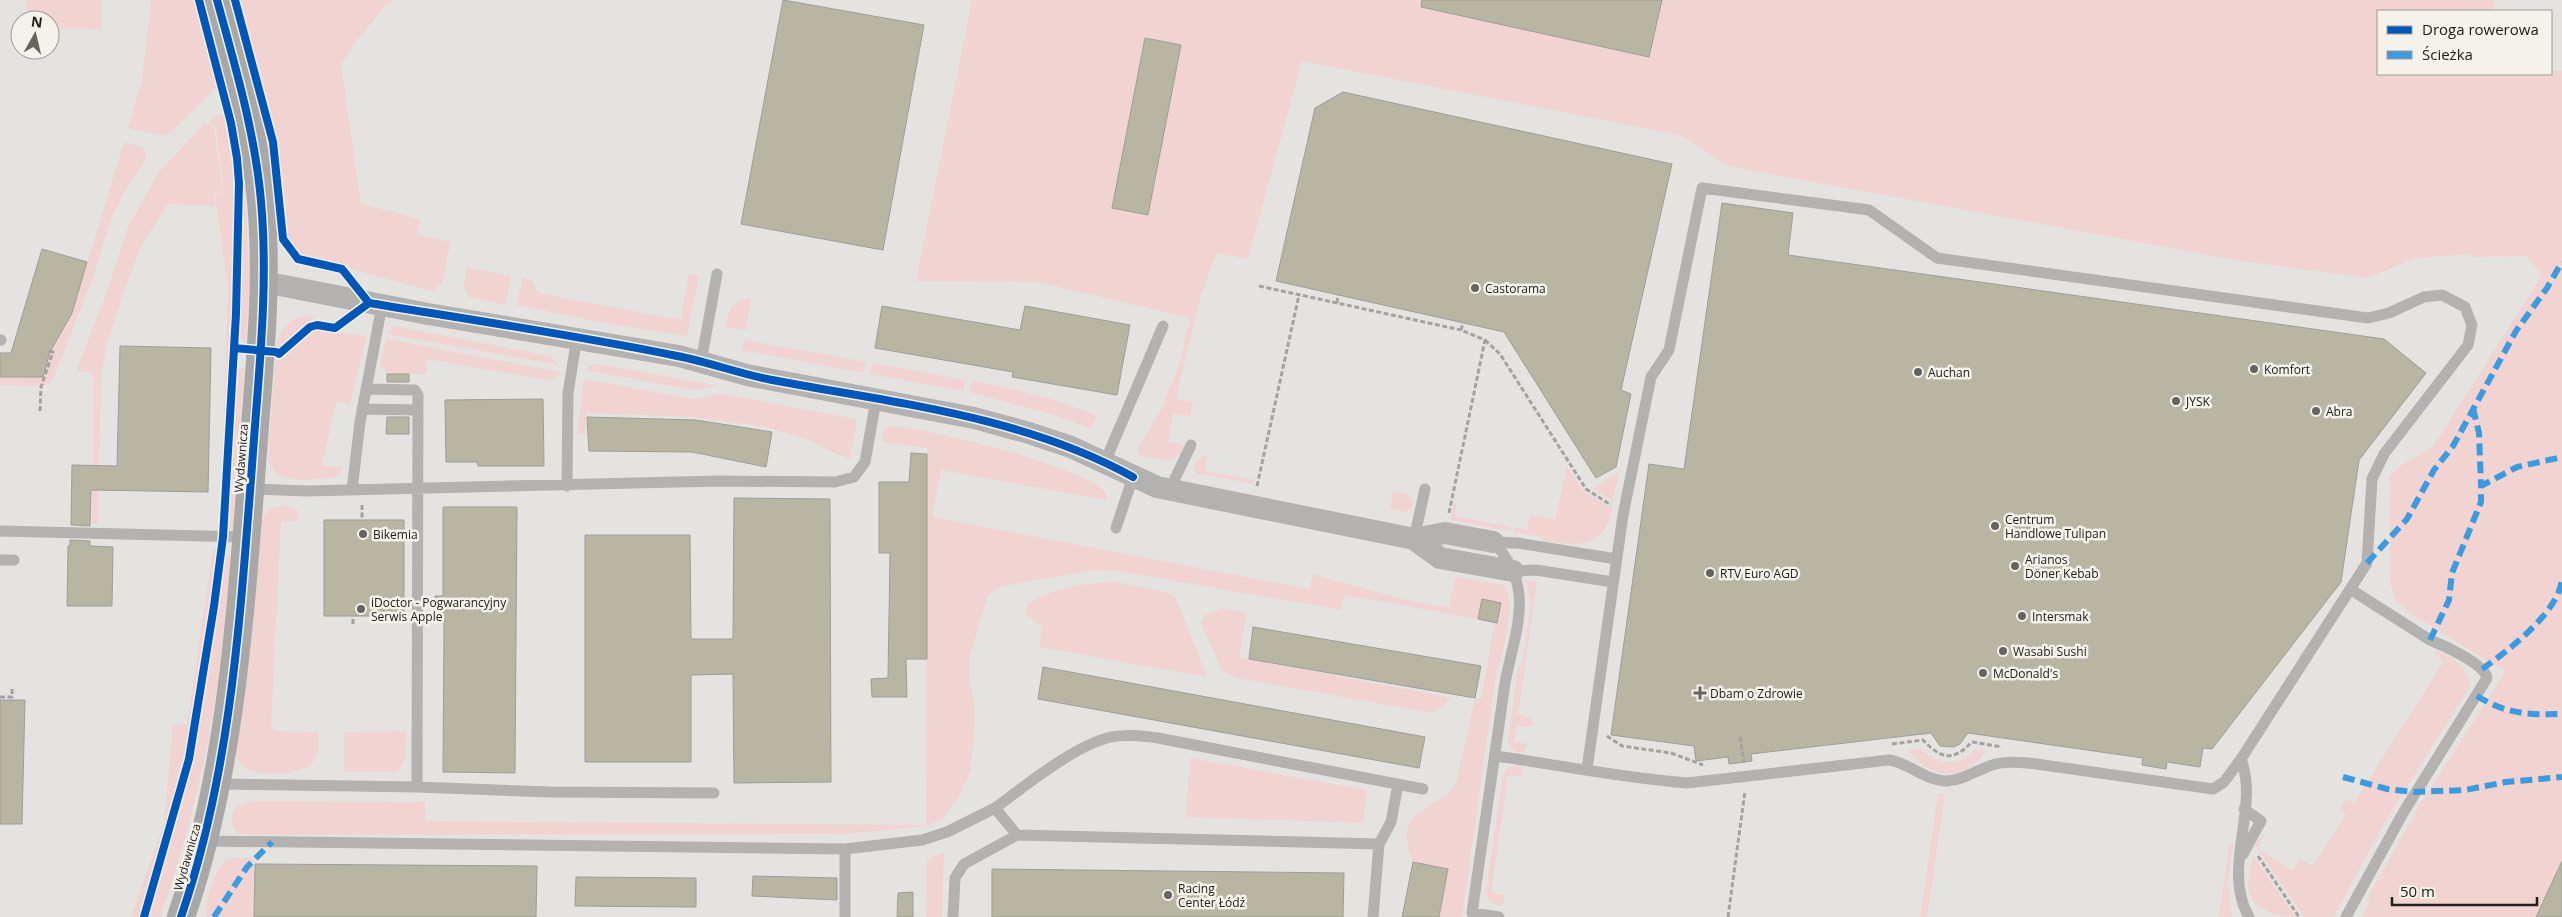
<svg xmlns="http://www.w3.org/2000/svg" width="2562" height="917" font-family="'Open Sans',sans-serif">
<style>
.green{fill:#f1d3d1}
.building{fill:#b8b5a3;stroke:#9e9d9a}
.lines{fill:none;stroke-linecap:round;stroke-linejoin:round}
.path{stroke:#a4a2a1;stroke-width:3;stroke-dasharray:5 2.5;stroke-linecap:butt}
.lane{stroke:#b3b2b1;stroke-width:11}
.street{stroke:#b3b2b1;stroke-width:22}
.secondary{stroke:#aaa8a7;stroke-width:28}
.quiet{stroke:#3c9bdf;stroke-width:6;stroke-dasharray:12 6;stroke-linecap:butt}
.cycleway-casing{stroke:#f5f1eb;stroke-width:11}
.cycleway{stroke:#0057b8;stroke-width:8}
.poi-dot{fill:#666461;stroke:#f5f1eb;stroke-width:2}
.labels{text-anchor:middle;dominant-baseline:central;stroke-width:5;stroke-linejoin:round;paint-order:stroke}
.poi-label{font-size:12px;fill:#21201d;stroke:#f5f1eb;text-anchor:start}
.street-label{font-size:12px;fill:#21201d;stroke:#f5f1eb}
</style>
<rect width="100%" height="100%" fill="#e5e3e0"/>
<path class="green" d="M27,0h74v29l-51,-1v-8h-23z
M151,0h43l23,87 -48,47 -6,2 -35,-8 14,-48z
M240,0h154l-9,6 -30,37 -14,22 20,139 59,15 -3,16 34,7 -9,41 -10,8 -123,-33c-12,-7 -19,-10 -23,-25l-9,-88z
M972,0h1522l-2,11h-114v63h173v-3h11v809l-11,5 -15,32h-174l8,-16 -3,-2 52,-93 84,-130 1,-5 -91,-56 -17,-14 -6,-18 -1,-107 11,-10 33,-19 109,-172 -16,-19 -54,1 -1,-3 -55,4 -49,20 -126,-17 -514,-95 -48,-31 -377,-74 -54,198 -31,-6 -16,41 -25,105 17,3 -3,14 -17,-2 -5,28 17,3 -5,9 -9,7 -31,-5 -3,-6 24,-40 19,-48 10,-44 -153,-36 -121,-1z
M216,115h8l10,63v75l-13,256 7,-219 -13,-96 9,1 -8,-68 -6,-3v-4z
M205,123l9,5 9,66 -9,-1 1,13 -47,-2 -27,42 -17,45 -18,57 -5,29 -3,147 -6,-1 1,-150 -16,-2 3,-10 25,-64 23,-70 31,-55z
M124,142l18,5 4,5v7l-22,33 -12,25 -21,66 -38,97 -9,6 -44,-1v-7l43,-1 9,-28 20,-36z
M243,186h2l4,95 -3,64 -8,-8 4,-83z
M466,267l45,9 -5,29 -37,-8 -5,-10z
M689,274l10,1 -12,61 -78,-12 -92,-19 5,-27 9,2 7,13 143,27z
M741,299h10l-5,31 -21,-3 6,-20z
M316,315l-37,34 -3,-1c4,-21 18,-34 40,-33z
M394,326l156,30 9,9 -172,-31z
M314,329l50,7 2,3 -16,65 -14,-2 -14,64 22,1 -7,10c-22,1 -63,11 -69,-18l7,-97z
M386,339l17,3 157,30 -2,5 -7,4 -124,-22v15h-39l-8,-9z
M744,340l122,22 -2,11 -122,-23z
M872,363l93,17 -2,11 -93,-17z
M593,364h6l119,22 -25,4 -109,-20z
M237,368h7l-11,159 -6,5z
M584,379l109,20 29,-5 134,25v8l-6,32 -25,-10 -10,-7 -49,-15 -71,-10 -109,-4 -1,21h-8z
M971,381c43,7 86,18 126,35l-6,13 -34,-13 -88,-24z
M889,426c32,0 203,42 217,68v6l-165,-30 -9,47 377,72 4,-15 89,25 47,9 6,-31 50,8c11,20 -2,69 -9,89l-34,243h-23l9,-48 -35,-7c-21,-56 17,-46 43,-78l19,-86 6,1 14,-77 6,-19 -19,-4 -4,20 -134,-24 -3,15 -223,-39 -25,-1 -95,17 -11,10 -18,62v19l6,33 -4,59 -12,27 -18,23 -14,6 -81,8 -600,1 -7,-1c-9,-8 -9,-17 -3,-27l16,-6 173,1 1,19 500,4 1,-377 -45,-6 2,-12z
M1203,456l4,1 -2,14 50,9 -1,4 -59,-11 -1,-10z
M1567,466l17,26 28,16c-6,41 -37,38 -69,33v-4l-29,-5v-5l13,3 3,-16 25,6z
M1619,471l-6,30 -21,-12z
M1393,491c11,2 19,2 20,14l-5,7 -18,-3z
M1454,501l3,1 -2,14 56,11 -1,4 -59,-11z
M286,505l11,4 2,12h-18l-10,205 5,5 42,1c0,8 2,20 -3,27 -12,20 -80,24 -80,-10l16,-107 10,-122 8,-11z
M213,549h3c-9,71 -17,144 -33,214 -12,52 -27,103 -44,154h-8l33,-93 9,-100 14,1z
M225,552l5,6c-1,29 -5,59 -8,88 -10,92 -31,183 -62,271h-12c42,-122 59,-239 77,-365z
M1526,580l11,2 -19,132 13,3 2,6 -3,4 -13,-1 -3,16 13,2 -3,8c-9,2 -14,-3 -16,-12l9,-66 6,-17 8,-53z
M1117,582l48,10 10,4 32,81 -168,-30 3,-20 -17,-14 2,-9c29,-17 57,-21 90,-22z
M1221,608l25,5 -7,44 213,41 -19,15 -196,-35 -15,-7 -21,-48 3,-7z
M2437,651c13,4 36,20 32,37l-86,137 -49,92h-30l-49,-72 3,-6 6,-3 -6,12 34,23 8,-12 13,7 33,-51 -7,-5 7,-11 8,4 90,-142 -11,-8z
M406,731c0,15 2,30 -9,41h-53v-40z
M1921,749c15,16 37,19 53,1h12c-21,33 -56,31 -77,0z
M1190,758l177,32 -4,33 -177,-6z
M1514,765l6,1 3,3 -1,8 -14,-2 -17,118 14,2 -2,9 -4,2 -10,-6 -3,-9 17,-116 5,-7z
M1938,794h7l-18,123h-7z
M2229,844h4l-5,39 4,34h-13z
M944,852l-2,65h-16l1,-58z
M2253,856l43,61c-20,0 -48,-8 -48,-33 1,-9 3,-19 5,-28z
M229,858h24l1,59h-47c-3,-14 8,-53 22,-59z"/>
<path class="building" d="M783,0l141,25 -41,225 -142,-26z
M1422,0h240l-13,57 -228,-50z
M1145,38l36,7 -33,170 -36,-7z
M1343,92l329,72 -51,226 10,4 -15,73 -20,11 -92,-146 -228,-51 39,-173z
M1722,203l71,10 -5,42 596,84 42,34 -67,87 -18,122 -129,167 -9,-1 -3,19 -33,-5 -1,7 -24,-4 1,-7 -175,-25 -8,11 -6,3 -14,-1 -9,-13 -180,21 1,7 -23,3 -1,-7 -32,4 -2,-15 -83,-11 38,-271 35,5z
M42,249l45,13 -15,51 -22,39 -7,25h-43v-24h11z
M882,306l138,24 5,-24 105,19 -13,70 -105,-18 1,-5 -138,-24z
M120,346l91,2 -3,144 -117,-2 -1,36 -19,-1 1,-60 45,1z
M387,374h22v8h-22z
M543,399l1,67h-66l-1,-4h-31l-1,-62z
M387,417h22v17h-23z
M587,417l109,3 76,12 -6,35 -74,-15 -103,-1z
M911,453l16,1v205h-21l1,38h-35l-1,-18 17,-1 2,-125h-11v-71h30z
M734,498l96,1 1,283 -97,1 -1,-109 -42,1v87h-106v-227h105l1,104h42z
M443,507h74l-2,266 -72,-1 1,-154h-9v-22h8z
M324,520h80v96h-80z
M70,540l20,1v5l23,1 -1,59h-45l1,-60h2z
M1482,599l19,4 -4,20 -19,-4z
M1253,627l228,39 -6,32 -226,-39z
M1043,667l382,70 -6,31 -381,-69z
M0,700h25l-3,124h-22z
M2562,861v56h-26z
M1413,862l35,7 -9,48h-37z
M255,864l282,2 -1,51h-282z
M992,869l352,4 -1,44h-351z
M753,876l84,2v22l-85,-4z
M576,877l120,1v29l-121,-1z
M913,892v25h-16l1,-24z"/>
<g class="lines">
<path class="path" d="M1259,286l202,44
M1337,303l1,-8
M1485,340l15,14 86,135 25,16
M40,411l1,-24 12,-35 -4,-1
M1257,486l42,-191
M362,505v15
M1449,513l36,-173 -24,-10 2,-7
M353,624v-8
M0,697h12v-8
M1607,736l15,10 49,7 32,12
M1740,737l4,26
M1892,744l31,-4c18,19 30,22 49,2l30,5
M2258,856l41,61
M1728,917l17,-126"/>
<path class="lane" d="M0,340h1
M701,362l16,-88
M362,409l56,1
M1105,462l58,-136
M567,486l1,-93 9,-56
M251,489l56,2 412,-10 116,1 19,-5 11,-15 11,-62
M1170,489l21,-44
M352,490l8,-68 22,-117
M1116,528l17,-51
M0,531l246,6
M1414,539l11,-50
M1493,542c44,45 22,88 12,141l-33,230 27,4
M1493,542l25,1 98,16
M0,560h14
M1513,571l23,-1 77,12
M1496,756c63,9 127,22 191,27l202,-23c21,3 36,21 58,21 16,-1 26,-9 40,-14 14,-6 28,-5 42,-4l184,26 11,-7 17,-23 126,-196 5,-84 12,-25 84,-109 4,-20 -7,-18 -23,-12 -18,2 -35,16 -21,5 -431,-60 -68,-48 -167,-22 -33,162 -18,27 -28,138 -36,254
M2241,759c19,49 -20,110 8,158
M217,784l200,3 1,-392 -3,-5 -49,-1
M417,787l133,5 164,1
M995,808c30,-22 80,-63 116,-71 16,-3 31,-1 47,1l265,51
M204,841l641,8 77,-9 25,-8 48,-24 22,27
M1379,844l12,-22 7,-38
M2243,854l18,-33 -17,-12
M845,917v-68
M953,917l2,-39 9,-14 53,-29 362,9 -6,73
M2346,917l57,-104 84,-135c-2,-14 -44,-33 -57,-38l-80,-51"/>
<path class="street" d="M264,282l164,32 251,42 68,19 227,43 55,15 42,14 86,40 257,52 26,19 73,13
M1414,539l31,-6 48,9"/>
<path class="secondary" d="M181,917c50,-145 59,-299 71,-451 6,-88 17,-177 9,-265 -6,-69 -26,-135 -44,-201"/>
<path class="quiet" d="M2473,408l6,25 2,53
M2367,563l40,-44 27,-49 19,-24 63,-115 31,-43 15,-26
M2430,640l19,-40 3,-27 29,-71v-16l36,-19 45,-10
M2482,669c26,-18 77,-57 80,-90
M2477,696c29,18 51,19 85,18
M2343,777l44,12 28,3 50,-2 41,-8 56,-5
M214,917l33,-50 25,-25"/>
<defs>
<path id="cycleway" d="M235,0l38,142 10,97 15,20 44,10 27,34
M369,303c103,17 206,32 308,53 32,6 63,18 95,24 122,23 251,36 361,97
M234,348l42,4 3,2 31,-27 7,-2 18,3 34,-25
M144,917l45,-158 25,-153 9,-69 13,-223 3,-131 -2,-25 -6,-35 -32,-123
M181,917c50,-145 59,-299 71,-451 6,-88 17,-177 9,-265 -6,-69 -26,-135 -44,-201"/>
</defs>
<use href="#cycleway" class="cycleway-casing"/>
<use href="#cycleway" class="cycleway"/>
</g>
<g class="poi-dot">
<circle cx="1475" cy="288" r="5"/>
<circle cx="2254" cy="369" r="5"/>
<circle cx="1918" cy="372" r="5"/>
<circle cx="2176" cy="401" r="5"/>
<circle cx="2316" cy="411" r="5"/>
<circle cx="1995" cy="526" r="5"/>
<circle cx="363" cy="534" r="5"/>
<circle cx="2015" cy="566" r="5"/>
<circle cx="1710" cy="573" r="5"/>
<circle cx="361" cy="609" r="5"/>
<circle cx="2022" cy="616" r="5"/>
<circle cx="2003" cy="651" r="5"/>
<circle cx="1983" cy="673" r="5"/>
<path d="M1697.5 685.5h5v5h5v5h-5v5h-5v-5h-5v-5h5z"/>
<circle cx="1168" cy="895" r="5"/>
</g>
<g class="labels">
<g class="poi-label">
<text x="1485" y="288">Castorama</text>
<text x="2264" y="369">Komfort</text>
<text x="1928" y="372">Auchan</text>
<text x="2186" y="401">JYSK</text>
<text x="2326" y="411">Abra</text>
<text x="2005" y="519">Centrum<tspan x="2005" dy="14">Handlowe Tulipan</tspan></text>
<text x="373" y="534">Bikemia</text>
<text x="2025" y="559">Arianos<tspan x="2025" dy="14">Döner Kebab</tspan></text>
<text x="1720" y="573">RTV Euro AGD</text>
<text x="371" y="602">iDoctor - Pogwarancyjny<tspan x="371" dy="14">Serwis Apple</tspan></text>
<text x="2032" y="616">Intersmak</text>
<text x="2013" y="651">Wasabi Sushi</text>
<text x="1993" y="673">McDonald's</text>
<text x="1710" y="693">Dbam o Zdrowie</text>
<text x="1178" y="888">Racing<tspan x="1178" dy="14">Center Łódź</tspan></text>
</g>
<g class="street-label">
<text transform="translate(241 458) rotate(-86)">Wydawnicza</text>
<text transform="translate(187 857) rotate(-74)">Wydawnicza</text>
</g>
</g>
<rect x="2377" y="10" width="175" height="65" fill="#f5f1eb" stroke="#a09d99"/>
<rect x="2387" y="26" width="25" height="8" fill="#0057b8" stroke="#a09d99"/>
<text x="2422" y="35" font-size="15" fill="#21201d">Droga rowerowa</text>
<rect x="2387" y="51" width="25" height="8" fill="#3c9bdf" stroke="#a09d99"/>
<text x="2422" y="60" font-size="15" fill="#21201d">Ścieżka</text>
<g transform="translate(35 35) rotate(8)"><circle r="24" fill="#f5f1eb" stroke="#a09d99"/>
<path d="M0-4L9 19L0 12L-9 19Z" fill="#666461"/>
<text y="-8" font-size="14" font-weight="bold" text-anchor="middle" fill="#21201d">N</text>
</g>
<path d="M2392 897v8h145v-8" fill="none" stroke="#21201d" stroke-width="2.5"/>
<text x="2400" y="897" font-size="15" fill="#21201d" stroke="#f5f1eb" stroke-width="4" paint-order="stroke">50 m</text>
</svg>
